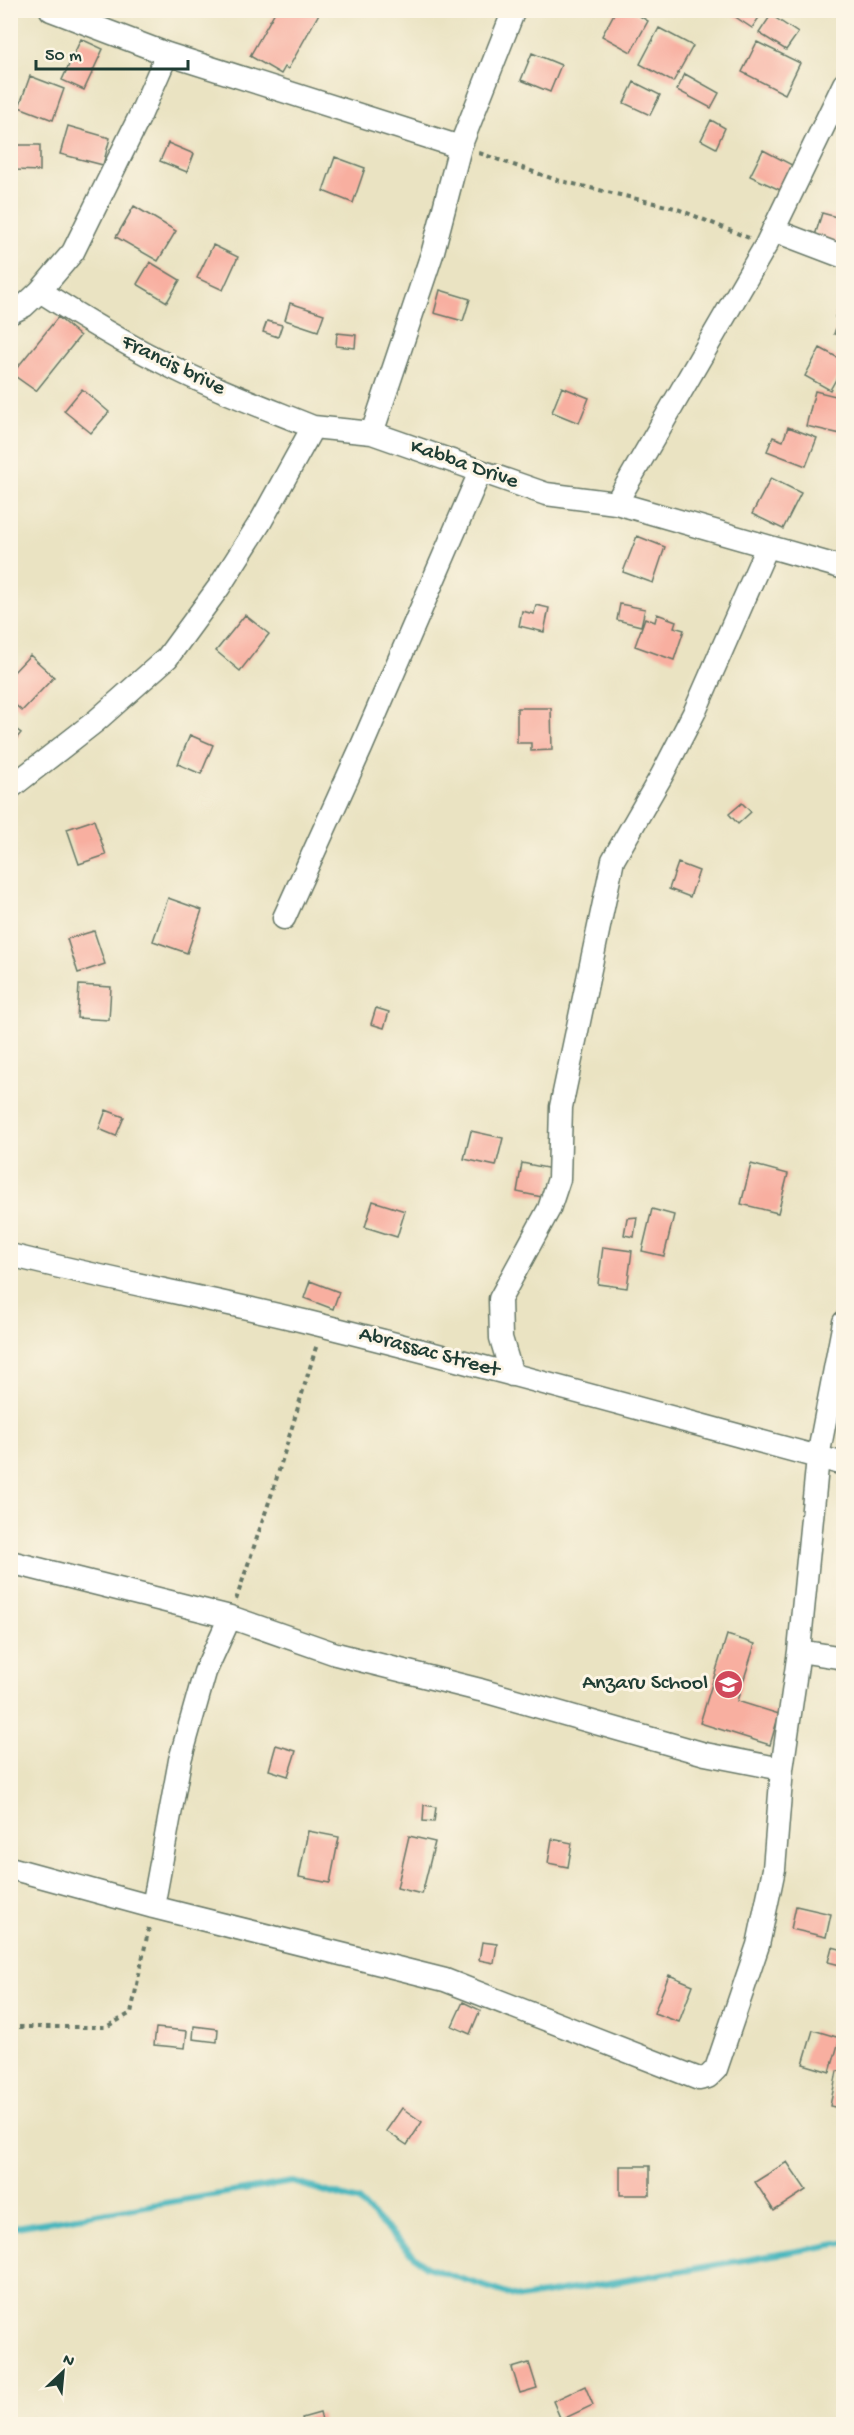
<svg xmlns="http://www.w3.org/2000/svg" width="854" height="2435" font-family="'Gochi Hand',sans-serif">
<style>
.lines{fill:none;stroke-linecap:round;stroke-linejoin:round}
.stream{stroke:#47b6bd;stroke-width:6}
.building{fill:#f8afa0}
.minor-casing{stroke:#676;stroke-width:25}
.path{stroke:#676;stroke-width:4;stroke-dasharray:4.5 4.5;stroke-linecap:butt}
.minor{stroke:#fff;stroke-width:22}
.labels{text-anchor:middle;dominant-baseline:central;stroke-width:6;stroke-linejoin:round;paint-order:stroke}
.street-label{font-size:22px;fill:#1f3d34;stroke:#fcf5e5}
.poi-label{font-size:22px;fill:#1f3d34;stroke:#fcf5e5;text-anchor:end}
</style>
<rect width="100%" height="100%" fill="#fcf5e5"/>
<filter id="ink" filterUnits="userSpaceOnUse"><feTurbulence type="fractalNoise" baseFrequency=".0167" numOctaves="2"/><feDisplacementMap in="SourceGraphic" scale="12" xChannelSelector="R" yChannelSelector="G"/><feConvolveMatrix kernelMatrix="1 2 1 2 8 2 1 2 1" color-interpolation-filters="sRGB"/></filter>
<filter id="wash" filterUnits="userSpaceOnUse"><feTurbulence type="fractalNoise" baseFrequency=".008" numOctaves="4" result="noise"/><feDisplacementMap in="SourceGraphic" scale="24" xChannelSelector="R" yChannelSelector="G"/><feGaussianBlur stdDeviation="1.35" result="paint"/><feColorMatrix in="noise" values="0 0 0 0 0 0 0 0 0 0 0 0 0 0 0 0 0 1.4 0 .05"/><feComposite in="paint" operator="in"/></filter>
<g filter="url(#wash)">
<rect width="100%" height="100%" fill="#eae3c2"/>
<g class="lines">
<path class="stream" d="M10,2228l283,-46 65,19 68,66 94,31 324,-55"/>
</g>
<g id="blocks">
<path class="building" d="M276,10h45l-33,59 -3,-2 -4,7 -31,-18z
M616,10h14l18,11 -17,31 -29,-16z
M725,10h39l-12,18z
M771,15l27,18 -12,17 -27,-17z
M659,28l34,18 -20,36 -33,-18z
M81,39l22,10 -19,41 -22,-10z
M757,42l43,21 -15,31 -43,-22z
M532,53l29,12 -11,27 -29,-12z
M685,74l34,19 -8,15 -34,-18z
M30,76l34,13 -11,31 -34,-13z
M634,82l26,13 -10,20 -26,-12z
M711,120l14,8 -9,20 -15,-8z
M68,126l42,12 -7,27 -43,-11z
M168,143l26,11 -7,18 -27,-11z
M15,145h25v26l-25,-1z
M763,150l29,15 -12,25 -30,-14z
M335,157l30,11 -12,35 -30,-12z
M134,206l42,25 -18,30 -42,-24z
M822,213l22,6v32l-31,-9z
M213,245l25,12 -15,33 -26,-12z
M150,262l30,18 -13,22 -30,-18z
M440,290l30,9 -7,22 -29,-8z
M843,291h1v45l-10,-2 5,-15 -4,-2z
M290,303l34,11 -6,17 -33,-11z
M58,317l22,19 -44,55 -24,-17z
M267,321l15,4 -4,12 -15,-5z
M337,333l19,2 -1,13 -19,-2z
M820,348l24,13v4l-14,25 -25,-14z
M562,387l27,11 -10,25 -27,-11z
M82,389l27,23 -18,21 -27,-22z
M815,391l29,7v26l-3,10 -35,-8z
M788,427l29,11 -11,28 -39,-15 6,-14 10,4z
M771,478l30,15 -18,36 -31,-15z
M637,536l28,11 -12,36 -30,-11z
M620,604l25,5 -4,17 -24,-6z
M536,605l13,3 -5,24 -25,-6 3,-15 12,3z
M657,614l19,7 -2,6 10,3 -10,30 -39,-14 10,-28 10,4z
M245,615l24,19 -29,37 -24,-20z
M30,655l24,22 -32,34 -12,-11v-24z
M517,708h34l1,42 -21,1v-8h-14z
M10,725l11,8 -11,13z
M190,735l23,10 -12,29 -23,-10z
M742,803l9,9 -13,12 -9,-10z
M94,820l12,35 -27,9 -12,-35z
M678,863l21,8 -9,26 -21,-8z
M168,898l34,12 -15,43 -34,-12z
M94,931l11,33 -27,9 -11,-34z
M79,985l32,2 -2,33 -32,-2z
M376,1008l13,4 -5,16 -13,-4z
M106,1110l18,7 -8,19 -17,-7z
M471,1131l32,7 -7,28 -32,-7z
M522,1163l30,6 -5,29 -30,-6z
M751,1164l37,10 -10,39 -37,-9z
M373,1201l32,10 -8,26 -32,-10z
M652,1209l22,6 -10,41 -22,-5z
M637,1217l-3,20 -10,-2 3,-17z
M603,1247l29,4 -5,37 -29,-4z
M310,1281l29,11 -6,17 -29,-11z
M727,1635l28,9 -18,57 42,13 -9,31 -70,-22z
M276,1745l20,6 -8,25 -19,-6z
M424,1805l12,2 -2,15 -11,-1z
M308,1831l31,6 -9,46 -31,-6z
M409,1836l26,6 -13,52 -25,-6z
M552,1839l20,4 -4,24 -20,-4z
M796,1906l35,8 -5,23 -35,-8z
M482,1942l15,2 -3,19 -15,-3z
M832,1947l12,3v16l-16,-4z
M669,1975l24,10 -14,37 -25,-9z
M463,2002l17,8 -10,24 -18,-8z
M194,2026l24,3 -1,13 -24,-3z
M156,2028l31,3 -2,17 -31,-3z
M813,2030l27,8 -10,34 -27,-8z
M837,2071l7,1v37l-14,-3z
M402,2108l20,14 -15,23 -21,-14z
M787,2162l19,28 -32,21 -19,-29z
M620,2166h30v29h-30z
M529,2363l8,25 -17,5 -8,-25z
M585,2386l8,19 -32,15 -8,-19z
M320,2413l3,11h-19l-2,-6z"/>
</g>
</g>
<g filter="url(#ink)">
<use href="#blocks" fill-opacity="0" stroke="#676" stroke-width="1.5"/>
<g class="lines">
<defs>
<path id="minor" d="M51,10l116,44 293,93
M773,230l71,27
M40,291c39,25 78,49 120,70 49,26 101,45 153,66
M10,313l14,-7 16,-15 33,-39 66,-134 28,-64
M372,433l61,-182 27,-104 54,-137
M616,503l150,-258 78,-161
M10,788l86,-67 71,-63 52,-71 42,-66 52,-94 59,6 174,61 70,9 228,65
M284,918l77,-170 119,-276
M10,1255c99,25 199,43 298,67 179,44 357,94 536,142
M512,1375l-11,-37 -1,-39 49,-90 10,-30 2,-72 52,-247 49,-85 33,-64 72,-164
M10,1562l220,55
M799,1651l45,7
M10,1868l143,39 292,73 254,99 9,-2 8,-8 42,-124 16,-76 8,-100 17,-118 19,-194 26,-135
M153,1907l27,-147 25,-88 25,-55 106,37 144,36 225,64 77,15"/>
</defs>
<use href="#minor" class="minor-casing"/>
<path class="path" d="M479,153l78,27 118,28 74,30
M236,1600l38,-113 43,-143
M10,2027h96l25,-14 18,-86"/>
<use href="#minor" class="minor"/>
</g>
</g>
<defs>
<symbol id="school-disc" viewBox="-11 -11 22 22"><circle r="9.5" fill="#d1495b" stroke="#fcf5e5"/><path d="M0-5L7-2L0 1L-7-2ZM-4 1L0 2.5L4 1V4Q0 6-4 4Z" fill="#fff"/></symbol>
</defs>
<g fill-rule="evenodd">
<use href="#school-disc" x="712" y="1668" width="33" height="33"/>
</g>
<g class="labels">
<g class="street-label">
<text transform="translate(173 366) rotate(26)">Francis brive</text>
<text transform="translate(464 465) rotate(19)">Kabba Drive</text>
<text transform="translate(429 1353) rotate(15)">Abrassac Street</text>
</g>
<g class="poi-label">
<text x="708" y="1684">Anzaru School</text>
</g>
</g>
<rect width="854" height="2435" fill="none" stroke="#fcf5e5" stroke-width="36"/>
<g transform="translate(63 2372) rotate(26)" stroke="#fcf5e5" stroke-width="4.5" paint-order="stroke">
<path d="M0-4.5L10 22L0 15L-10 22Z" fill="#1f3d34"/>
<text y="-9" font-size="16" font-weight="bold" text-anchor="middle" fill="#1f3d34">N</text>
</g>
<path d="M36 60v9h152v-9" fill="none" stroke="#1f3d34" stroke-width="3"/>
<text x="45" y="60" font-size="18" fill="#1f3d34" stroke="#fcf5e5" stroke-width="4.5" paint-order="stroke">50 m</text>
</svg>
